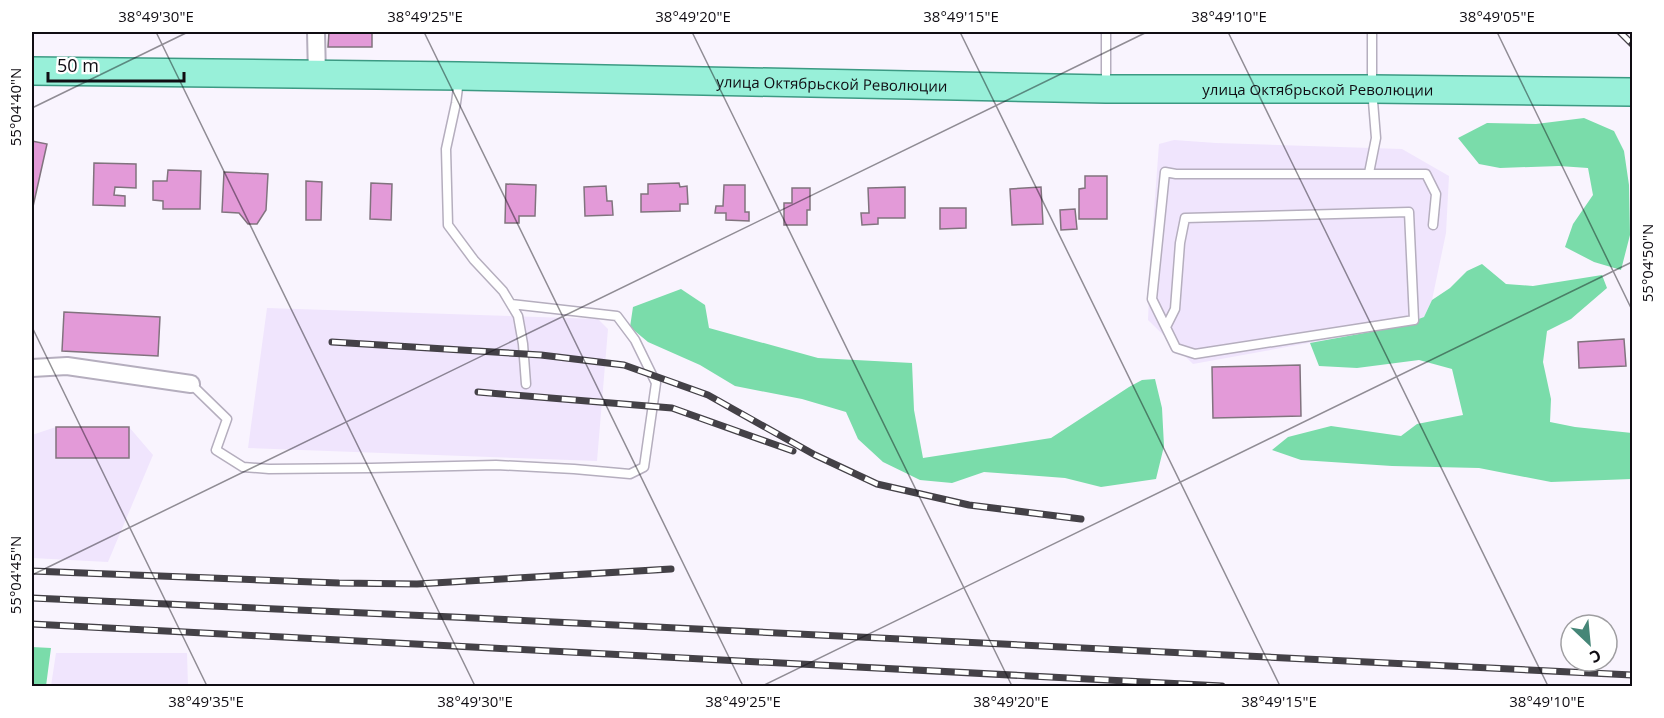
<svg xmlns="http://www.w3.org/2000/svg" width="1664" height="718" font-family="'Open Sans',sans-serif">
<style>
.built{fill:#f0e5fd}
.forest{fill:#7adcaa}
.building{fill:#e39ad8;stroke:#81737e;stroke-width:1.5}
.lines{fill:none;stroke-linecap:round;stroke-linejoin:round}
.lane-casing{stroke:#b5aebe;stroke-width:11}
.street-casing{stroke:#b5aebe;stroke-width:20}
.primary-casing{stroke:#3c9a83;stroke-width:30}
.lane{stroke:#fff;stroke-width:8}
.street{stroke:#fff;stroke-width:16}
.primary{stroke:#98f0d9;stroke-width:27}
.rail-casing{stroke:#444147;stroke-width:7}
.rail{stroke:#fff;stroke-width:4.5;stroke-dasharray:14;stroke-linecap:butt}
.ticks{fill:none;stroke:#100d13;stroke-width:1.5;stroke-opacity:0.45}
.labels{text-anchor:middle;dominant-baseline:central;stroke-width:5;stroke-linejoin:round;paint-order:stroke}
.street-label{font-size:15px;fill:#100d13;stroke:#fff}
.neatline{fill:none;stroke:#100d13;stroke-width:2}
.ticks-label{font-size:15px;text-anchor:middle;fill:#100d13}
</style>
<rect width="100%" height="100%" fill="#f9f4fe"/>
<path class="built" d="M1174,140l42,3 186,6 47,27 -3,57 -14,67 -8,17 -27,10 -204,37 -45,-44 3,-69 8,-107z
M267,308l331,11 10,10 -11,132 -349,-13z
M56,427h73l24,28 -45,107 -76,-4v-123z
M56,653h131l1,33h-137z"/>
<path class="forest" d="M1584,118l30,13 10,20 5,34 1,50 -9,35 -27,-8 -29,-15 8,-23 20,-29 -5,-27 -29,-2 -59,2 -21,-4 -21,-26 29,-15 49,1z
M1482,264l24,20 27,2 69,-11 5,13 -36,31 -24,12 -4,31 8,37 -1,23 25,5 57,6v46l-81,3 -72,-14 -87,-2 -91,-6 -29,-10 16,-13 43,-11 70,10 16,-12 46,-9 -11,-46 -33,-9 -62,8 -38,-2 -9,-23 87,-16 27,-10 8,-17 18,-12 17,-17z
M681,289l24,16 4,23 109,30 94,5 2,47 9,48 128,-20 78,-51 13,-7 13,-1 7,29 2,38 -8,33 -55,8 -36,-9 -81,-6 -32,11 -32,-3 -37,-18 -25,-23 -12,-27 -44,-13 -67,-13 -35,-21 -52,-23 -18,-15 3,-20z
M32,647l19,1 -5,38h-14z"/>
<path class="building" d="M329,32h43v15h-44z
M32,141l15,3 -15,67z
M94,163l42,1v24l-21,-1 -1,8 11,1v10l-32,-1z
M168,170l33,1 -1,38h-37v-8l-10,-1v-19h14z
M224,172l44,2 -2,36 -9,14h-9l-9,-11 -17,-1z
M1085,176h22v43h-28v-30l6,-1z
M306,181l16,1 -1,38h-15z
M371,183l21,1 -1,36 -21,-1z
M679,183l1,4 7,-1 1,18h-8v7l-39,1v-18h7v-10z
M506,184l30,1 -1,31h-16v7h-14z
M724,185h21v27h4v9l-23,-1v-7h-11l1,-7h7z
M606,186l1,15h5l1,14 -28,1 -1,-29z
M905,187v31h-27v6l-16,1 -1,-12h8l-1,-25z
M1041,187l2,37 -31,1 -2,-36z
M792,188h18v22h-3v15h-23v-22h8z
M940,208h26v20l-26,1z
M1075,209l2,20 -16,1 -1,-20z
M64,312l96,5 -2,39 -96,-5z
M1624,339l2,27 -47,2 -1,-26z
M1300,365l1,51 -88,2 -1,-51z
M56,427h73v31h-73z"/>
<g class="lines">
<defs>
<path id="lane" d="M1106,32v53
M459,80l-3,23 -10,46 2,76 26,35 29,31 15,25 5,28 3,40
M1369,173l7,-35 -4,-49v-57
M1166,327l9,-18 5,-66 5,-25 224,-6 5,108 -219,34 -19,-6 -24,-49 13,-127 11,2h250l10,20 -3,31
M191,384l36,35 -11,31 27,17 26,2 102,-1 125,-3 78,4 56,5 14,-7 12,-84 -21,-43 -18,-24 -106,-12"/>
<path id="street" d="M316,32l1,44
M32,368l35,-2 124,18"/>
<g id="primary">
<path id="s1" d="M32,71l427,5 647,13h266l260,3"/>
</g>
</defs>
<use href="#lane" class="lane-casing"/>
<use href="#street" class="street-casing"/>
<use href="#primary" class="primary-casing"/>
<use href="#lane" class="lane"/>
<use href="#street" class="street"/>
<use href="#primary" class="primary"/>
<defs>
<path id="rail" d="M1620,32l12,12
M332,342l209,13 83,10 84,30 107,60 62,29 92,21 112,14
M478,392l194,16 121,43
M32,571l307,12 78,1 254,-15
M32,598l421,19 1179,58
M32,624l1190,62"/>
</defs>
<use href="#rail" class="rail-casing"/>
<use href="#rail" class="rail"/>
</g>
<path class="ticks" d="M156,32l319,654M424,32l319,654M692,32l320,654M960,32l320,654M1228,32l320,654M1497,32l135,278M32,108l156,-76M32,327l175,359M32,575l1115,-543M762,686l870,-424"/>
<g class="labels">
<g class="street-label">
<text stroke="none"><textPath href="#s1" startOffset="800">улица Октябрьской Революции</textPath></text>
<text stroke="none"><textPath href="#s1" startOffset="1286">улица Октябрьской Революции</textPath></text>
</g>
</g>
<rect width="1664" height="718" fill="none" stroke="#ffffff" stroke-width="66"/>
<g transform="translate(1589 643) rotate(154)"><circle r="28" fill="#ffffff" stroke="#9f9ea1" stroke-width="1.5"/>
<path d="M0-4.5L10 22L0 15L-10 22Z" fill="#458677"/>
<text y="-9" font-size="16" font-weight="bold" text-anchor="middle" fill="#100d13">С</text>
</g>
<path d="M48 72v9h136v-9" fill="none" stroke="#100d13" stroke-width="3"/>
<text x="57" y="72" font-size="18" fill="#100d13" stroke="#ffffff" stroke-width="4.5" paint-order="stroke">50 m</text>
<rect x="33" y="33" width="1598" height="652" class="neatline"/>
<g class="ticks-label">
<text x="156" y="22">38°49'30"E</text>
<text x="425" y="22">38°49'25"E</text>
<text x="693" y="22">38°49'20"E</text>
<text x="961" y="22">38°49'15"E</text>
<text x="1229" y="22">38°49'10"E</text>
<text x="1497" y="22">38°49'05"E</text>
<text transform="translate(16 107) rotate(-90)" y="5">55°04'40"N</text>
<text transform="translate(1648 263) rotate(-90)" y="5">55°04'50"N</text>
<text transform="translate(16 575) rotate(-90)" y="5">55°04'45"N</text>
<text x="206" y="707">38°49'35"E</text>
<text x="475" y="707">38°49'30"E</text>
<text x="743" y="707">38°49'25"E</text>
<text x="1011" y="707">38°49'20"E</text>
<text x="1279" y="707">38°49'15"E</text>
<text x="1547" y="707">38°49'10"E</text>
</g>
</svg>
